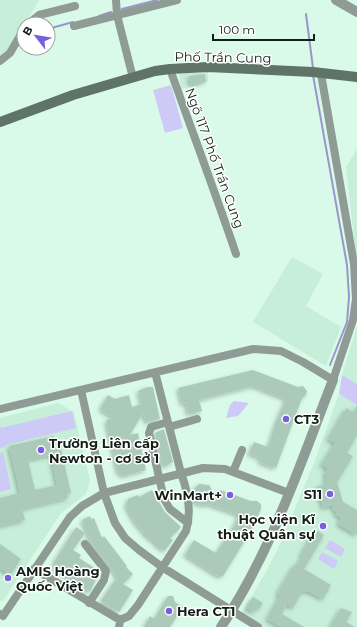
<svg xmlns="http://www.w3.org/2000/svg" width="357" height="627" font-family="Montserrat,sans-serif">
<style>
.built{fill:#c6eed9}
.green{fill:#cdcaf7}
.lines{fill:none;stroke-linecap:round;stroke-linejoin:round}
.stream{stroke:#9a95cc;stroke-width:2}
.building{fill:#abcaba;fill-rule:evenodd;filter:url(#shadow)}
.minor{stroke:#8f9c95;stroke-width:8}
.tertiary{stroke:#8f9c95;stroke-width:10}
.secondary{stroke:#607369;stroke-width:10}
.poi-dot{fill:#7760db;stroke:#fff;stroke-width:1.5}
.labels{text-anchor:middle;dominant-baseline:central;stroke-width:3;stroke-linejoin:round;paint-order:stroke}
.street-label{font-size:13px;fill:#121e18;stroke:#fff}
.poi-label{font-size:13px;font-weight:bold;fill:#121e18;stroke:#fff;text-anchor:start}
</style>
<defs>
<filter id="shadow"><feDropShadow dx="-2" dy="2" stdDeviation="2" flood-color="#0004"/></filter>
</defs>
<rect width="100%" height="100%" fill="#dafae9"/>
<path class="built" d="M0,0h39l-33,55 -6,3z
M208,72v10l-27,7 -2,-16z
M357,149v116l-11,-98z
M292,257l31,17 -17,32 35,21 -15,39 -73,-44z
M357,326v58l-15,-9z
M339,394l18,11v222h-93l-22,-14 25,-43 14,-28 33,-79z
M58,403l16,9 16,69 -4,13 -25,19 -58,88h-3v-183z"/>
<path class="green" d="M171,85l12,43 -18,5 -12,-43z
M342,375l15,9v21l-18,-11z
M234,401l15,2 -11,13 -12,2 4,-13z
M72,411l4,17 -71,17v2l-5,1v-23l1,3z
M3,452l8,37 -11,3v-39z
M330,540l15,9 -4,8 -16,-9z
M322,552l16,9 -4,8 -16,-10z"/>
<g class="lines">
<path class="stream" d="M122,9l35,-9
M306,14l7,54
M99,16l12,-4
M48,29l25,-7
M313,75l34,190 2,32 -2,25 -17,43"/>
</g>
<path class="building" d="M205,74l1,8 -15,3 -2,-9z
M253,370l45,17 5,-1 4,5 -1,4 -4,3 -26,70 -17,-6 2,-4 -12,-4 5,-12 14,5 8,-25 10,-23 -33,-13 -54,14 3,11 -14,3 -2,-11 -4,1 -4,-16z
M147,387h6l7,32 -14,3 -3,-9 -13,22 8,-2 8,37 -23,6 -5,-4 -12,-52 8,-2 -14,-9 8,-14 7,4 14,-4 3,12 10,-3 -4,-13z
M357,405v30l-10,18 6,3 -16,26 6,20 14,8v25l-19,-11 3,-6 -6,-4 2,-2 -4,-2 -1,-5 -9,3 -6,-21 9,-3 -1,-5 2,-4 -3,-1 4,-6 -7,-3 14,-22 -7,-4 15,-26 4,-5 6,4z
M164,429l9,33 -8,4 -3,-1 -7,-32z
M54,436l1,5 4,-1 12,53 -4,1 1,4 -46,11 3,11 -25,6v-28l20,-5 -11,-47zM51,455l6,30 -22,5 -7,-30z
M199,484l10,1 8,13 3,-8 31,11h6l4,3v5l-12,25 -26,42h-5l-33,-21 9,-15 22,13 18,-27 5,-11 -31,-11 -6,1 -6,-2 -2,-2 -2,-10z
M152,490l13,22 16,15 -11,11 3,2 -9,11 -18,-16 -11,-13 -9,-16 2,-7 10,-4 1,2z
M90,516l1,3 3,-1 8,20 2,-2 23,30 -1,1 7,7 -10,10 10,6 -14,22 -18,-11 14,-21 3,2 -2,-3 1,-3 -25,-32 -10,-24z
M76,527l9,6 -12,17 8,5 -2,3 19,12 1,3 -9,19 -35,-23 -1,-7z
M318,531l6,4 -20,34 27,16 -8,14 -15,-8 -6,1 -9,16 -6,-4 -5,10 22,13h-23l-14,-8 13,-23 -3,-2 17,-29 2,1 7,-11 -2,-1 13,-22 2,1z
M0,544l21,15 -11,16 -10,-7z
M168,596h5l2,6 8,5 -13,20h-26l6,-11 4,3z
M253,597l10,6 -4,6 -2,-2 -3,5 -8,-4z
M341,608l11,4 -6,10 9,5h-25z"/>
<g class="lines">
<path class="minor" d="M116,0l1,15 16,63
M28,24l11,-9 36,-9
M74,26l103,-26
M0,61l10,-8 14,-24
M170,69c22,62 45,123 66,185
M81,390l23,103 11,30 10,15 14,12 23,17 96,60
M0,409l253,-60 28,2 22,11 30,18 20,-60 3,-21 -2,-35 -33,-190
M168,422l-17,5 -2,6 15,66 6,10 18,14
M169,427l28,-8
M233,472l9,-22
M85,544l21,27 -2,9 -15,23
M34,569l86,51 -1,7
M0,614l3,2 67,-99 12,-11 22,-13 99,-25 22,1 64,24
M120,620l9,-4 9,-11 48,-74c6,-19 2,-39 -5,-58l-26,-101"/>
<path class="tertiary" d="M336,0l21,12
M221,627c51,-76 79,-163 112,-247"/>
<path class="secondary" d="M0,122l73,-27 82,-24 15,-2 38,-2 105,5 44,5"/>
</g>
<g class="poi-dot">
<circle cx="286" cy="419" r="4"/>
<circle cx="41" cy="450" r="4"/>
<circle cx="330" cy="494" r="4"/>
<circle cx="230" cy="495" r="4"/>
<circle cx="323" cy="526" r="4"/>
<circle cx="8" cy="578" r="4"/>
<circle cx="169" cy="611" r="4"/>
</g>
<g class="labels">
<g class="street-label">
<text transform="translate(223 57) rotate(1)">Phố Trần Cung</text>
<text transform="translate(215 158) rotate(70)">Ngõ 117 Phố Trần Cung</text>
</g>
<g class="poi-label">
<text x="294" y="419">CT3</text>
<text x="49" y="443">Trường Liên cấp<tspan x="49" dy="15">Newton - cơ sở 1</tspan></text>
<text x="322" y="494" text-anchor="end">S11</text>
<text x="222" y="495" text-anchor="end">WinMart+</text>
<text x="315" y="519" text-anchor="end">Học viện Kĩ<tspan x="315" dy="15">thuật Quân sự</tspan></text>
<text x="16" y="571">AMIS Hoàng<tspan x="16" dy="15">Quốc Việt</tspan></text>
<text x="177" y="611">Hera CT1</text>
</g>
</g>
<g transform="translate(36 36) rotate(301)"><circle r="19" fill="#ffffff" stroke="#a0a5a3"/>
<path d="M0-3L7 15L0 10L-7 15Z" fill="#7760db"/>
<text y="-6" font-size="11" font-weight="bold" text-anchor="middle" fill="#121e18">B</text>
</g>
<path d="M213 34v6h101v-6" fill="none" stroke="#121e18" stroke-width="2"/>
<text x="219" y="34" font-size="12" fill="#121e18" stroke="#ffffff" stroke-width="3" paint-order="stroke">100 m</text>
</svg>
